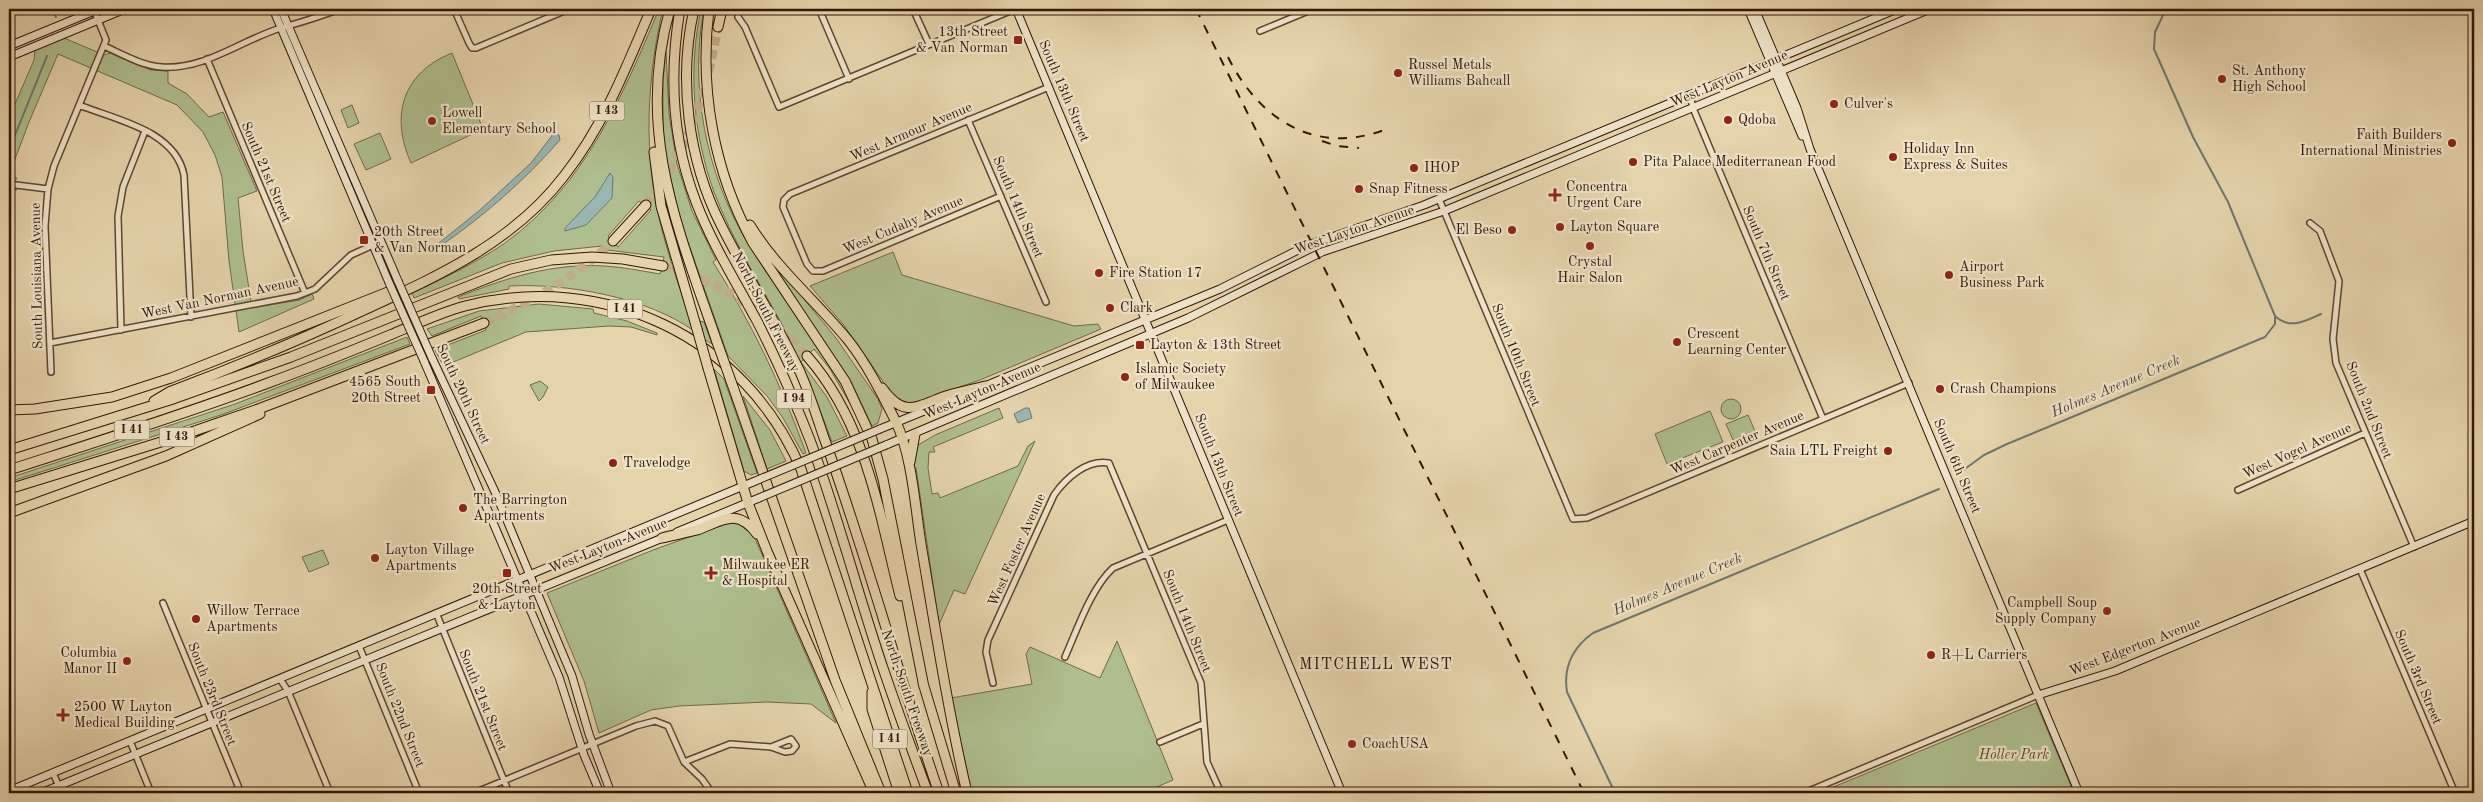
<svg xmlns="http://www.w3.org/2000/svg" width="2483" height="802" font-family="'Old Standard TT',serif">
<style>
.green{fill:#aebe8e;stroke:#706a4a;fill-rule:evenodd}
.water{fill:#98b6b2;stroke:#6f766e}
.lines{fill:none;stroke-linecap:round;stroke-linejoin:round}
.stream{stroke:#6f766e;stroke-width:2}
.highway-tunnel{stroke:#c1ad8a;stroke-width:9;stroke-dasharray:9 4.5;stroke-linecap:butt}
.street-casing{stroke:#5f4530;stroke-width:8}
.secondary-casing{stroke:#321607;stroke-width:9}
.highway-casing{stroke:#321607;stroke-width:11}
.street{stroke:#eee2c8;stroke-width:5}
.secondary{stroke:#eee2c8;stroke-width:7}
.highway{stroke:#e5d3ab;stroke-width:9}
.rail{stroke:#321607;stroke-width:2;stroke-dasharray:9 9;stroke-linecap:butt}
.secondary-bridge-casing{stroke:#321607;stroke-width:9;stroke-linecap:butt}
.highway-bridge-casing{stroke:#321607;stroke-width:11;stroke-linecap:butt}
.secondary-bridge{stroke:#eee2c8;stroke-width:7}
.highway-bridge{stroke:#e5d3ab;stroke-width:9}
.poi-dot{fill:#8f2418;stroke:#eee2c8;stroke-width:2}
.labels{text-anchor:middle;dominant-baseline:central;stroke-width:4.5;stroke-linejoin:round;paint-order:stroke}
.shield{fill:#eee2c8;stroke:#6a5341;stroke-width:1}
.shield-label{font-size:12px;font-weight:bold;fill:#321607}
.poi-label{font-size:14px;fill:#321607;stroke:#eee2c8;text-anchor:start}
.street-label{font-size:14px;fill:#321607;stroke:#eee2c8}
.park-label{font-size:14px;font-style:italic;fill:#574830;stroke:#eee2c8}
.water-label{font-size:15px;font-style:italic;fill:#51463a;stroke:#eee2c8}
.quarter-label{font-size:16px;letter-spacing:1px;fill:#321607;stroke:#eee2c8}
</style>
<rect width="100%" height="100%" fill="#e5d3ab"/>
<filter id="stains"><feTurbulence type="fractalNoise" baseFrequency=".004" numOctaves="4"/><feColorMatrix values="0 0 0 0 .2 0 0 0 0 .09 0 0 0 0 .02 0 0 0 .5 -.17"/></filter>
<radialGradient id="worn" r=".72"><stop offset=".6" stop-color="#630" stop-opacity="0"/><stop offset="1" stop-color="#630" stop-opacity=".3"/></radialGradient>
<path class="green" d="M659,9h4c-16,68 -20,144 -3,213 9,37 22,73 34,109 -47,-34 -128,-48 -185,-45v3l-50,10 -1,-2c48,-19 94,-34 146,-31 19,1 38,5 56,8l4,-17 -57,-7 -5,-4 -48,5 -52,12 -88,35 -2,-5c32,-15 64,-30 93,-50 81,-59 117,-146 154,-234zM639,201l12,9 -33,37 -10,-11z
M701,9h3c-15,77 2,164 42,231 28,47 64,89 92,136 7,12 12,25 18,38l-26,-45 -16,-20 -13,13 26,35 20,39 -15,6c-14,-38 -29,-75 -47,-112 -24,-45 -53,-90 -71,-138 -21,-58 -26,-123 -13,-183z
M64,38l40,17 6,-2 41,17 17,1v12l19,11 22,23 14,-5 34,79 -19,7 5,53 9,57 47,-8 13,-6 2,5 -75,33 -10,-71 -7,-84 -7,-22 -12,-23 -26,-27 -119,-51 -29,68 -20,53 8,3 -3,4v6l3,2h-8v-72l25,-58 1,-10z
M666,51l3,63 8,50 15,47 24,49 -3,2c40,64 67,120 93,191l-3,1 -20,-36 -16,-22 -39,-40 -48,-137 -15,-65 -2,-23v-50z
M452,53l31,76 -72,34c-21,-47 -9,-90 41,-110z
M352,105l7,18 -11,5 -7,-18z
M380,133l11,26 -25,11 -12,-26z
M893,252l9,23 172,51 24,-2 3,5 -121,51 -73,25 -14,-9 -50,-72 -33,-38z
M766,253l70,85 42,61 4,10 -4,14 -6,3 -21,-45 -86,-127z
M539,304l54,5 1,4 33,8 30,12v2l-26,-8 -22,-1 -83,6 -80,33 -4,-2 -7,-13 51,-20 -5,-14 -49,20 -5,-7 52,-18z
M699,321l5,1 8,22 -8,-5z
M407,337l3,7 -189,71 -212,67v-4l226,-74z
M714,369l10,10 33,94 -6,2 -7,-4z
M540,381l8,6 -5,10 -4,4 -9,-16z
M743,396l27,34 16,31 -19,8z
M1721 409a10 10 0 1 1 20 0a10 10 0 1 1-20 0Z
M999,408l4,10 -70,29 2,5h-6l-1,16 4,26 6,-1 2,5 78,-32 10,-20 7,-5 -70,153 -11,-4 -15,35 -23,-157 -2,-2 1,-19 20,-12z
M1710,411l13,31 -56,22 -12,-30z
M1748,415l7,16 -22,9 -7,-16z
M731,522h9l13,12 83,189 -25,-19 -44,-2 -88,4 -28,4 -52,23 -15,-52 -37,-88 106,-43z
M323,550l6,14 -20,8 -7,-15z
M1117,641l56,139 -30,13h-171l-21,-95 81,-14 -6,-30 4,-7 70,31z
M2036,703l38,90h-255z"/>
<path class="water" d="M554,133l5,2 1,5c-36,41 -76,76 -121,107v-4l41,-33 51,-47z
M610,173l3,4 -1,21 -26,27 -21,6v-3l30,-31z
M1025,408h4l3,10 -14,5 -4,-9z"/>
<g class="lines">
<path class="stream" d="M52,9l4,8
M9,150l38,-94
M2275,316c15,14 30,5 46,-2
M1958,474l26,-19 23,-11 258,-107 10,-13v-8l-47,-114 -35,-65 -39,-88 1,-17 11,-23
M1615,793l-48,-101c-4,-25 5,-44 26,-59l346,-144"/>
<path class="highway-tunnel" d="M646,205c9,-13 20,-27 28,-42 24,-42 35,-88 44,-136
M663,266c60,16 101,45 144,90
M484,323c48,-22 91,-45 129,-82"/>
<defs>
<path id="street" d="M454,9l15,34 3,5h4l93,-39
M819,9l30,70
M913,9l16,35
M738,17l7,10 34,80 236,-98
M1260,31l53,-22
M104,46c18,8 38,20 58,21 43,3 79,-27 119,-39 20,-6 39,-11 58,-19
M207,59l98,234
M1690,95l3,13 130,311
M79,105c37,15 96,25 105,70l7,142
M968,120l78,182
M16,185l32,4
M1001,196l-178,75h-10l-6,-7 -24,-57 1,-7 6,-6 259,-107
M1439,199l134,320 14,-1 322,-135
M2310,223l10,8 19,50 -6,58 3,24 78,184
M121,330l-3,-114 5,-29 22,-56
M50,343l247,-47 18,-7 36,-34 29,-13
M51,372l-6,-146 3,-37 6,-23 52,-126 -12,-30
M2238,490l127,-57
M2360,569l95,224
M163,603l78,190
M437,615l72,178
M359,646l60,147
M1065,657c12,-27 26,-69 48,-89l115,-48
M280,679l8,12 42,102
M993,683l-7,-31 2,-12 66,-145c12,-17 33,-36 55,-32l92,220 6,79 14,31
M130,741l21,52
M1160,742l43,-18
M684,762l46,-18 41,3 14,5 7,-1 4,-5 -5,-7 -20,8
M53,773l9,20
M474,793l162,-67 19,-5 13,5 16,36 18,17 10,14
M1804,793l234,-98"/>
<path id="secondary" d="M273,9l117,276
M281,9l117,272
M1016,9l326,784
M1748,9l54,127
M1755,9l42,99 13,41 269,644
M9,46l90,-37
M9,57l116,-48
M432,358l64,136 76,182 17,58 22,59
M424,361l135,316 25,78 16,38
M980,388l240,-99 86,-43 118,-41 473,-196
M880,429l86,-35
M886,445l302,-127 134,-66 122,-41 486,-202
M677,532l82,-34
M2038,695l77,-24 359,-150
M9,791l744,-309
M41,793l624,-256"/>
<path id="highway" d="M670,9c-35,121 8,220 47,333
M680,9c-11,65 -8,131 16,193 16,42 40,80 61,119 20,39 37,78 53,119 28,76 48,155 74,231 14,41 29,82 44,122
M694,9c-16,71 -6,151 27,216 25,50 55,97 79,147 9,20 16,42 23,63 43,118 75,240 116,358
M709,9c-10,81 5,163 44,234l92,138 27,58 11,40 41,208
M718,27l4,-18
M654,152l7,54 36,123
M750,225c26,43 66,76 98,115 19,24 34,54 48,82 16,34 19,84 25,122 14,83 27,167 46,249
M613,241l33,-36
M807,356c59,67 72,156 93,240
M708,368l40,135 19,48 107,242
M882,388c21,29 32,20 61,9 13,-5 28,-7 42,-11
M737,398l98,282 46,113
M154,401l15,-9c66,-25 129,-51 193,-81 74,-34 151,-68 202,-135 40,-51 62,-108 87,-167
M9,410l26,-1 77,-12 59,-19 227,-90
M9,450l161,-50 121,-43 220,-88 40,-9 41,-3 31,2 40,7
M910,462l5,-28
M9,470c87,-28 174,-55 259,-87 41,-15 81,-31 122,-48 24,-10 49,-22 75,-29 139,-35 279,30 336,163l107,324
M9,489l168,-52 84,-29 223,-85
M9,513l157,-57 94,-42
M662,538c11,-3 24,-5 35,-8 25,-9 40,-23 60,4
M923,683l33,110
M872,692v17l27,84"/>
</defs>
<use href="#street" class="street-casing"/>
<use href="#secondary" class="secondary-casing"/>
<use href="#highway" class="highway-casing"/>
<use href="#street" class="street"/>
<use href="#secondary" class="secondary"/>
<use href="#highway" class="highway"/>
<path class="rail" d="M1196,9l388,784
M1228,57c30,61 86,99 156,73
M1322,141l15,5 22,2"/>
<defs>
<path id="secondary-bridge" d="M398,281l34,77
M390,285l34,76
M753,482l127,-53
M759,498l127,-53"/>
<path id="highway-bridge" d="M697,329l11,39
M717,342l20,56"/>
</defs>
<use href="#secondary-bridge" class="secondary-bridge-casing"/>
<use href="#highway-bridge" class="highway-bridge-casing"/>
<use href="#secondary-bridge" class="secondary-bridge"/>
<use href="#highway-bridge" class="highway-bridge"/>
</g>
<g class="poi-dot">
<rect x="1013" y="35" width="10" height="10" rx="2.5"/>
<circle cx="1398" cy="73" r="5"/>
<circle cx="2222" cy="79" r="5"/>
<circle cx="1834" cy="104" r="5"/>
<circle cx="1728" cy="120" r="5"/>
<circle cx="432" cy="121" r="5"/>
<circle cx="2452" cy="143" r="5"/>
<circle cx="1893" cy="157" r="5"/>
<circle cx="1633" cy="162" r="5"/>
<circle cx="1414" cy="168" r="5"/>
<circle cx="1359" cy="189" r="5"/>
<path d="M1552.5 187.5h5v5h5v5h-5v5h-5v-5h-5v-5h5z"/>
<circle cx="1560" cy="227" r="5"/>
<circle cx="1512" cy="230" r="5"/>
<rect x="359" y="235" width="10" height="10" rx="2.5"/>
<circle cx="1590" cy="246" r="5"/>
<circle cx="1099" cy="273" r="5"/>
<circle cx="1949" cy="275" r="5"/>
<circle cx="1110" cy="308" r="5"/>
<circle cx="1677" cy="342" r="5"/>
<rect x="1135" y="340" width="10" height="10" rx="2.5"/>
<circle cx="1125" cy="377" r="5"/>
<circle cx="1940" cy="389" r="5"/>
<rect x="426" y="385" width="10" height="10" rx="2.5"/>
<circle cx="1888" cy="451" r="5"/>
<circle cx="613" cy="463" r="5"/>
<circle cx="463" cy="508" r="5"/>
<circle cx="375" cy="558" r="5"/>
<rect x="502" y="568" width="10" height="10" rx="2.5"/>
<path d="M708.5 565.5h5v5h5v5h-5v5h-5v-5h-5v-5h5z"/>
<circle cx="2107" cy="611" r="5"/>
<circle cx="196" cy="619" r="5"/>
<circle cx="1931" cy="655" r="5"/>
<circle cx="127" cy="661" r="5"/>
<path d="M60.5 707.5h5v5h5v5h-5v5h-5v-5h-5v-5h5z"/>
<circle cx="1352" cy="744" r="5"/>
</g>
<g class="labels">
<g class="shield">
<rect x="589.5" y="101.5" width="35" height="19" rx="4"/>
<rect x="607.5" y="299.5" width="35" height="19" rx="4"/>
<rect x="776.5" y="389.5" width="35" height="19" rx="4"/>
<rect x="114.5" y="420.5" width="35" height="19" rx="4"/>
<rect x="159.5" y="427.5" width="35" height="19" rx="4"/>
<rect x="872.5" y="729.5" width="35" height="19" rx="4"/>
</g>
<g class="shield-label">
<text x="607" y="111">I 43</text>
<text x="625" y="309">I 41</text>
<text x="794" y="399">I 94</text>
<text x="132" y="430">I 41</text>
<text x="177" y="437">I 43</text>
<text x="890" y="739">I 41</text>
</g>
<g class="poi-label">
<text x="1008" y="32" text-anchor="end">13th Street<tspan x="1008" dy="16">&amp; Van Norman</tspan></text>
<text x="1408" y="65">Russel Metals<tspan x="1408" dy="16">Williams Bahcall</tspan></text>
<text x="2232" y="71">St. Anthony<tspan x="2232" dy="16">High School</tspan></text>
<text x="1844" y="104">Culver's</text>
<text x="442" y="113">Lowell<tspan x="442" dy="16">Elementary School</tspan></text>
<text x="1738" y="120">Qdoba</text>
<text x="2442" y="135" text-anchor="end">Faith Builders<tspan x="2442" dy="16">International Ministries</tspan></text>
<text x="1903" y="149">Holiday Inn<tspan x="1903" dy="16">Express &amp; Suites</tspan></text>
<text x="1643" y="162">Pita Palace Mediterranean Food</text>
<text x="1424" y="168">IHOP</text>
<text x="1566" y="187">Concentra<tspan x="1566" dy="16">Urgent Care</tspan></text>
<text x="1369" y="189">Snap Fitness</text>
<text x="1570" y="227">Layton Square</text>
<text x="1502" y="230" text-anchor="end">El Beso</text>
<text x="374" y="232">20th Street<tspan x="374" dy="16">&amp; Van Norman</tspan></text>
<text x="1590" y="262" text-anchor="middle">Crystal<tspan x="1590" dy="16">Hair Salon</tspan></text>
<text x="1959" y="267">Airport<tspan x="1959" dy="16">Business Park</tspan></text>
<text x="1109" y="273">Fire Station 17</text>
<text x="1120" y="308">Clark</text>
<text x="1687" y="334">Crescent<tspan x="1687" dy="16">Learning Center</tspan></text>
<text x="1150" y="345">Layton &amp; 13th Street</text>
<text x="1135" y="369">Islamic Society<tspan x="1135" dy="16">of Milwaukee</tspan></text>
<text x="421" y="382" text-anchor="end">4565 South<tspan x="421" dy="16">20th Street</tspan></text>
<text x="1950" y="389">Crash Champions</text>
<text x="1878" y="451" text-anchor="end">Saia LTL Freight</text>
<text x="623" y="463">Travelodge</text>
<text x="473" y="500">The Barrington<tspan x="473" dy="16">Apartments</tspan></text>
<text x="385" y="550">Layton Village<tspan x="385" dy="16">Apartments</tspan></text>
<text x="722" y="565">Milwaukee ER<tspan x="722" dy="16">&amp; Hospital</tspan></text>
<text x="507" y="589" text-anchor="middle">20th Street<tspan x="507" dy="16">&amp; Layton</tspan></text>
<text x="2097" y="603" text-anchor="end">Campbell Soup<tspan x="2097" dy="16">Supply Company</tspan></text>
<text x="206" y="611">Willow Terrace<tspan x="206" dy="16">Apartments</tspan></text>
<text x="117" y="653" text-anchor="end">Columbia<tspan x="117" dy="16">Manor II</tspan></text>
<text x="1941" y="655">R+L Carriers</text>
<text x="74" y="707">2500 W Layton<tspan x="74" dy="16">Medical Building</tspan></text>
<text x="1362" y="744">CoachUSA</text>
</g>
<g class="street-label">
<text transform="translate(1729 79) rotate(-23)">West Layton Avenue</text>
<text transform="translate(1064 91) rotate(67)">South 13th Street</text>
<text transform="translate(911 132) rotate(-23)">West Armour Avenue</text>
<text transform="translate(266 172) rotate(67)">South 21st Street</text>
<text transform="translate(1018 207) rotate(67)">South 14th Street</text>
<text transform="translate(903 225) rotate(-23)">West Cudahy Avenue</text>
<text transform="translate(1354 230) rotate(-19)">West Layton Avenue</text>
<text transform="translate(1766 253) rotate(67)">South 7th Street</text>
<text transform="translate(37 276) rotate(-91)">South Louisiana Avenue</text>
<text transform="translate(220 298) rotate(-12)">West Van Norman Avenue</text>
<text transform="translate(766 312) rotate(63)">North-South Freeway</text>
<text transform="translate(1516 355) rotate(68)">South 10th Street</text>
<text transform="translate(982 391) rotate(-23)">West Layton Avenue</text>
<text transform="translate(463 394) rotate(65)">South 20th Street</text>
<text transform="translate(2369 410) rotate(68)">South 2nd Street</text>
<text transform="translate(1737 443) rotate(-23)">West Carpenter Avenue</text>
<text transform="translate(2297 451) rotate(-24)">West Vogel Avenue</text>
<text transform="translate(1219 465) rotate(68)">South 13th Street</text>
<text transform="translate(1957 466) rotate(67)">South 6th Street</text>
<text transform="translate(608 546) rotate(-22)">West Layton Avenue</text>
<text transform="translate(1017 550) rotate(-66)">West Foster Avenue</text>
<text transform="translate(1187 621) rotate(68)">South 14th Street</text>
<text transform="translate(2135 647) rotate(-21)">West Edgerton Avenue</text>
<text transform="translate(2418 677) rotate(67)">South 3rd Street</text>
<text transform="translate(907 693) rotate(71)">North-South Freeway</text>
<text transform="translate(212 694) rotate(68)">South 23rd Street</text>
<text transform="translate(483 700) rotate(68)">South 21st Street</text>
<text transform="translate(400 715) rotate(68)">South 22nd Street</text>
</g>
<g class="park-label">
<text x="2014" y="755">Holler Park</text>
</g>
<g class="water-label">
<text transform="translate(2116 387) rotate(-23)">Holmes Avenue Creek</text>
<text transform="translate(1678 585) rotate(-23)">Holmes Avenue Creek</text>
</g>
<g class="quarter-label">
<text x="1376" y="665">MITCHELL WEST</text>
</g>
</g>
<rect width="2483" height="802" fill="none" stroke="#e5d3ab" stroke-width="30"/>
<rect x="10" y="10" width="2463" height="782" fill="none" stroke="#321607" stroke-width="2.5"/>
<rect x="15" y="15" width="2453" height="772" fill="none" stroke="#321607"/>
<rect width="100%" height="100%" filter="url(#stains)"/>
<rect width="100%" height="100%" fill="url(#worn)"/>
</svg>
